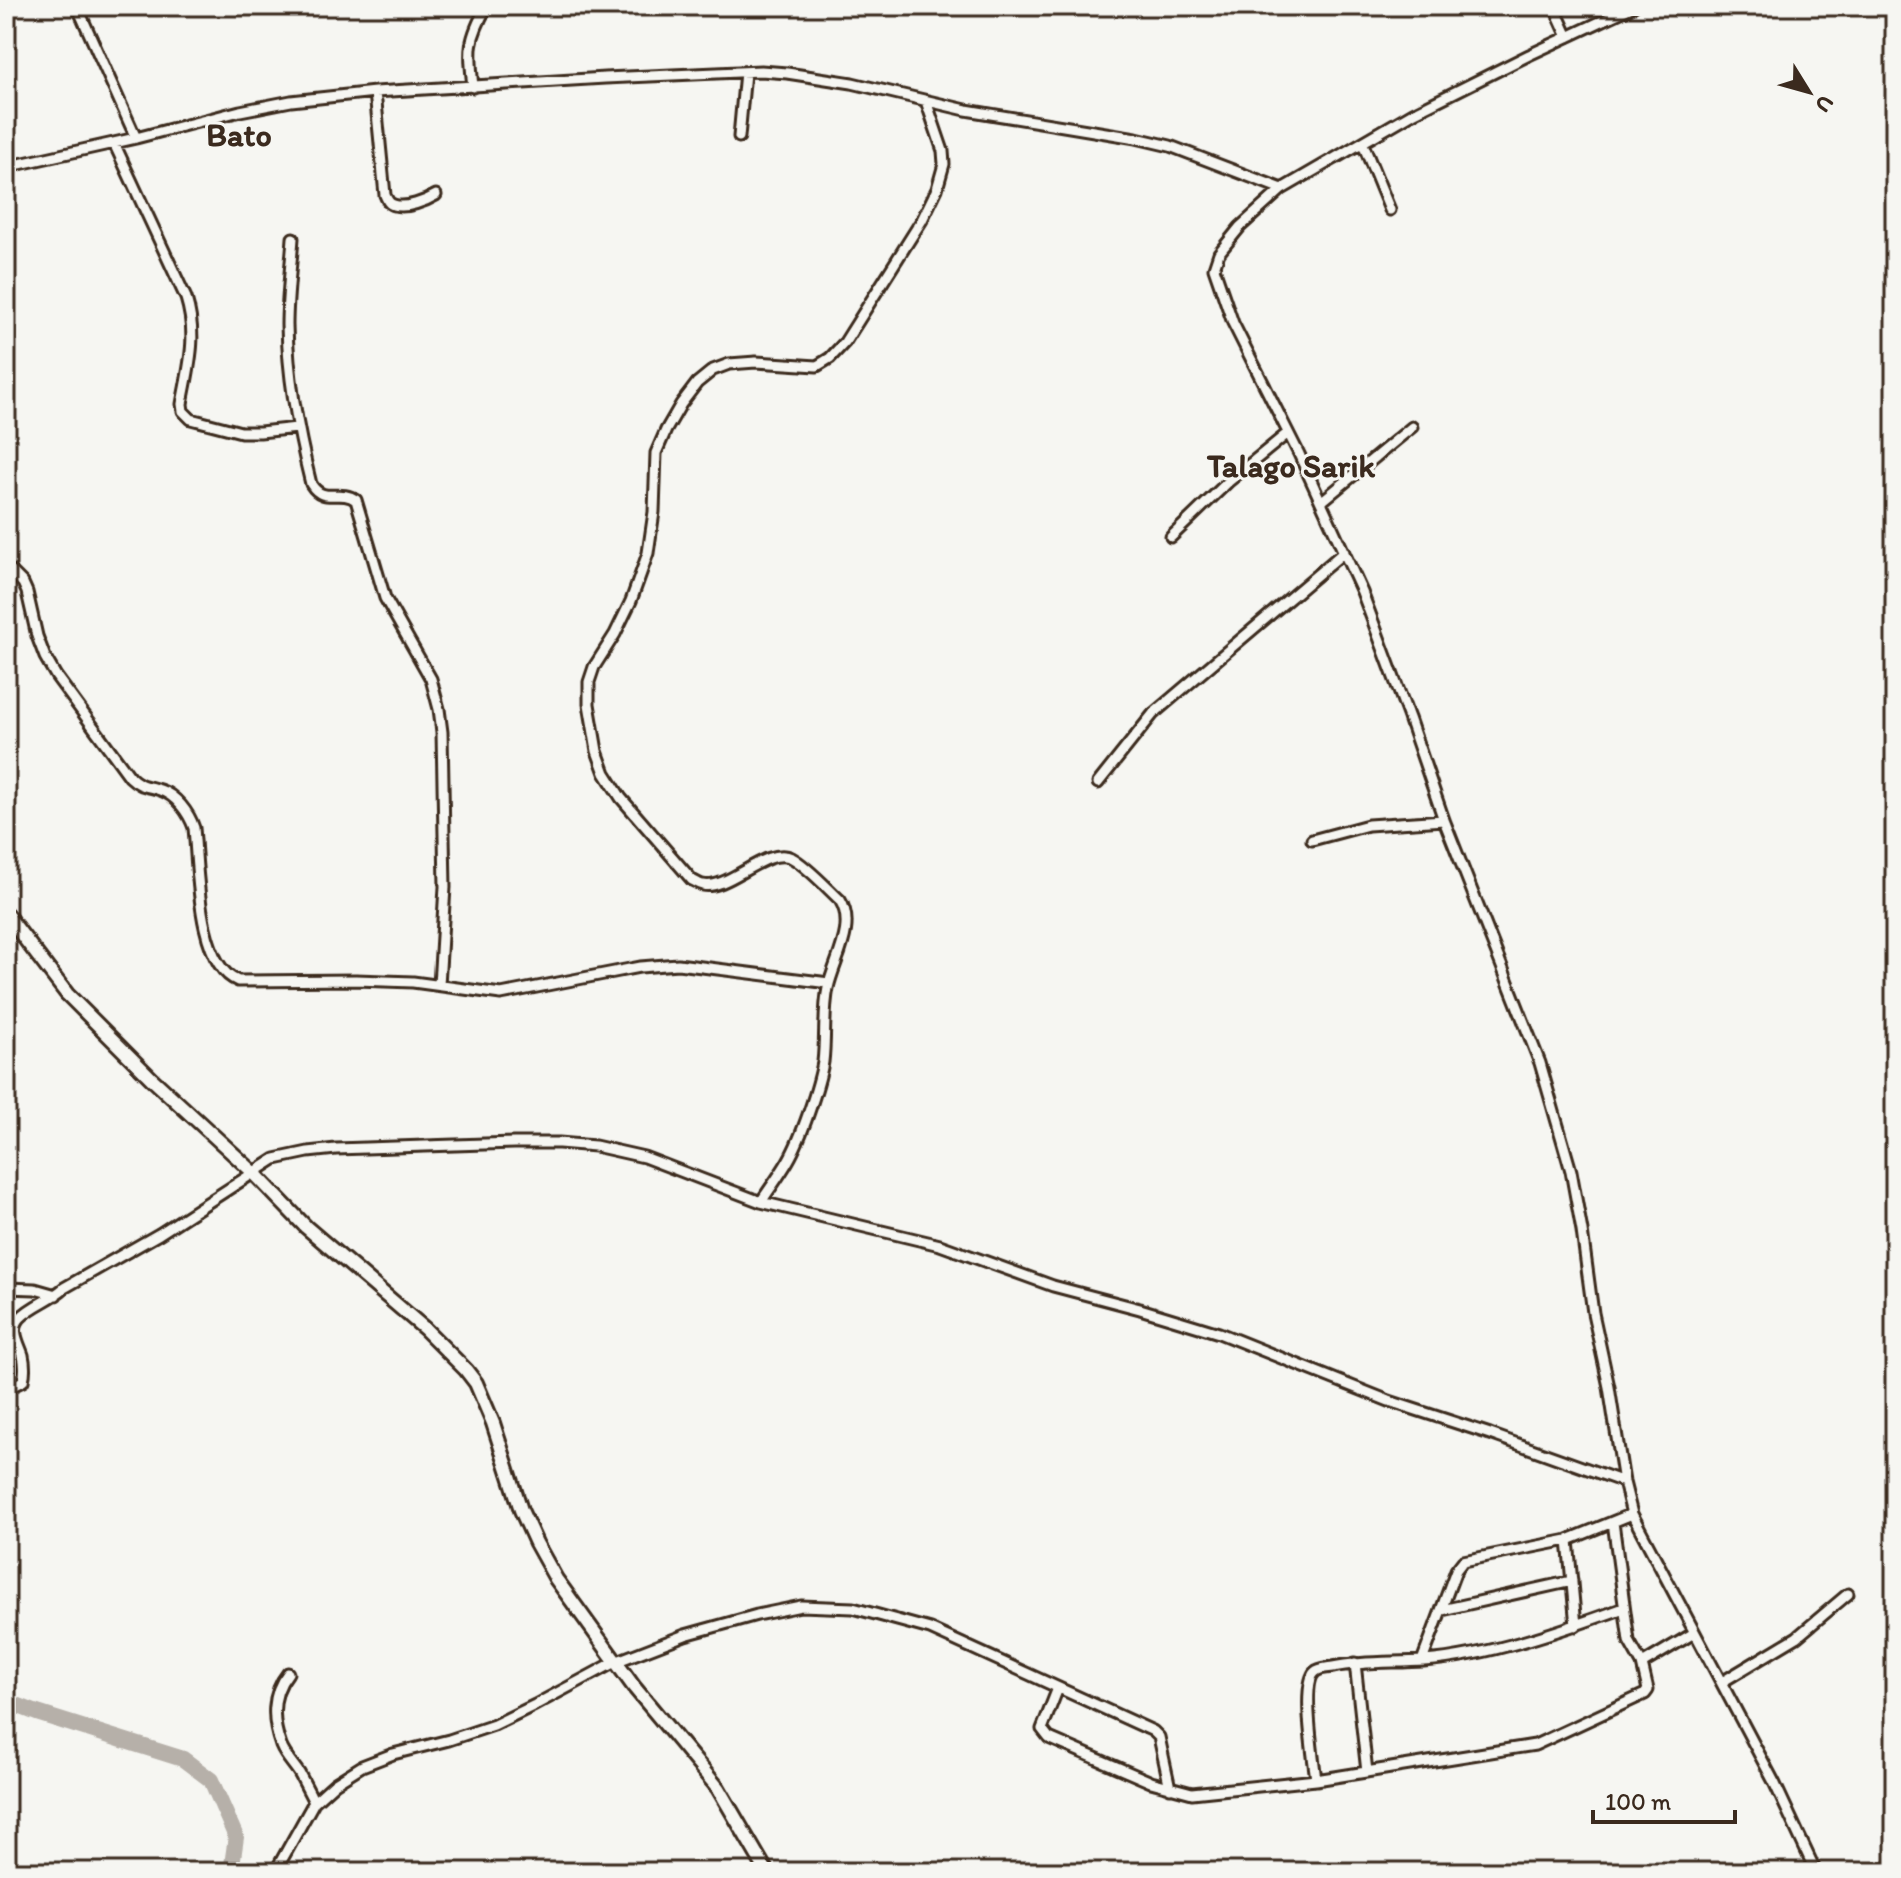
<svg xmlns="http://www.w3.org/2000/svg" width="1901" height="1878" font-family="Itim,sans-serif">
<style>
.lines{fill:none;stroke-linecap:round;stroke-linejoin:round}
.river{stroke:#b6b0a9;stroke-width:16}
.street-casing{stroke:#3b2a1e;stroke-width:15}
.secondary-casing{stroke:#3b2a1e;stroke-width:18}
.street{stroke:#f6f6f2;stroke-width:9}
.secondary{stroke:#f6f6f2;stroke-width:12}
.labels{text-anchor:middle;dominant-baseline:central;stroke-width:6;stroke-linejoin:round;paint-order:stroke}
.quarter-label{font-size:32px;font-weight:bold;fill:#3b2a1e;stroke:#f6f6f2}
</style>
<rect width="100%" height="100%" fill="#f6f6f2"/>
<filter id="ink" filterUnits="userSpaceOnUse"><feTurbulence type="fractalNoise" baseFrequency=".0125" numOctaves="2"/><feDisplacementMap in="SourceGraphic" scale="16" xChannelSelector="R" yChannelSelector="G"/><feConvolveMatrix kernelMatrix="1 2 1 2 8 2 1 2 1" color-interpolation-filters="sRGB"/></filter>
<g filter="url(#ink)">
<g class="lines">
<path class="river" d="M6,1701l31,12 146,46 28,21 25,57 -5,35"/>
<defs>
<path id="street" d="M77,6l59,132
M1554,6l14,31
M1634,6l-105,49 -116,58 -131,76 -42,38 -21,26 -5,15 19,55 66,131 63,138 47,126 35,102 96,243 31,108 11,60 11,82 16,74 15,95 8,32 142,268 42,90
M473,87c-4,-38 -5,-47 14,-81
M375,92l10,103c2,4 3,9 9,10 12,4 32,-4 42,-10
M739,137l6,-65
M114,143l72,155c12,39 3,67 -4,106l1,7 8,8 50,13h19l37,-4
M1363,144l27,66
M6,167l130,-29 104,-27 51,-10 84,-9 230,-14 156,-7 26,2 65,10 114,27 170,28 34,8 112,43
M293,238c-2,29 -6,58 -6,87 1,54 11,107 24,159 13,21 28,4 45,16l29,98 46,81 8,30 3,23 3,155 -6,98
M1321,502l91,-75
M1171,537l57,-55 60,-49
M6,566l17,17 4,9 10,44 8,21 11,19 74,101c10,10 18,9 30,13 16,5 29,23 34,38 4,39 3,137 44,153l118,-1 57,2 88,12 139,-27 38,-3 151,19
M1098,783l55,-69 191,-162
M1312,840l56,-15 76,-5
M761,1202c9,-14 19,-27 27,-41 13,-22 31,-75 35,-99 3,-25 0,-50 5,-74 6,-28 29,-61 12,-88 -13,-12 -33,-34 -48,-42 -25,-13 -64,33 -89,27 -2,0 -9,-4 -11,-5l-71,-82 -16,-25 -8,-22 -8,-47v-22l5,-15 21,-33 16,-33 10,-28 7,-20 6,-41 2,-59 10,-23 15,-26 16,-21 16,-13 16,-6 27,-2 61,4 13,-8 15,-16 77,-122 15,-31 7,-25 -1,-13 -17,-50
M6,1288l29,1 21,6
M6,1389l17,-8c2,-8 2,-17 0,-26 -4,-12 -13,-26 -3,-37 12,-13 31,-18 44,-30l95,-54 116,-75 33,-7 28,-3 178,-6h45l36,3 49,11 117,45 179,43 113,41 87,23 79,24 170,68 101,33 134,48
M1568,1540l8,86
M1442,1610l130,-29
M1422,1661l34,-91 7,-9 105,-21 64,-26
M1355,1663l12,109
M1642,1664l52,-31
M288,1673c-17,21 -16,48 -7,73 4,10 12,18 18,27 5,9 10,19 15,29
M1722,1682l75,-45 51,-43
M1058,1688l-16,41 7,9 102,44 41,11 124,-13 219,-35 110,-51 3,-4 -6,-26 -13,-23 -16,-119
M1316,1780c-2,-19 -15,-96 -1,-108 4,-4 12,-4 18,-5 32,-6 59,-4 91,-6 65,-5 139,-31 200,-53
M275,1872l39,-70 21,-19 27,-17 31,-12 56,-14 45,-15 41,-20 80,-43 70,-27 72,-20 44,-9 52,2 77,21 223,102 6,6 11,51"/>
<path id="secondary" d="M6,914l61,80 85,85 101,93 53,55 119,102 41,41 10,13 17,40 28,87 15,33 20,36 78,108 84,101 49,84"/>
</defs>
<use href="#street" class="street-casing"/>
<use href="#secondary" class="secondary-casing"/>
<use href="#street" class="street"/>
<use href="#secondary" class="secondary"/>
</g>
</g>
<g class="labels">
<g class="quarter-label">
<text x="239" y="135">Bato</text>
<text x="1291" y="466">Talago Sarik</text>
</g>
</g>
<rect width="1901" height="1878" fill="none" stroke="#f6f6f2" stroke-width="32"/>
<rect x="16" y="16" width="1869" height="1846" fill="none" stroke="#3b2a1e" stroke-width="3" filter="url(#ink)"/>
<g transform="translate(1809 92) rotate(127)" stroke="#f6f6f2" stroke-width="6" paint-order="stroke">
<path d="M0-6L14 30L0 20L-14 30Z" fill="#3b2a1e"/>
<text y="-12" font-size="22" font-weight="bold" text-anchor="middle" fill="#3b2a1e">U</text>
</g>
<path d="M1593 1810v12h142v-12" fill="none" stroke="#3b2a1e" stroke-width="4"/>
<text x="1605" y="1810" font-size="24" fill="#3b2a1e" stroke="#f6f6f2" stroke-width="6" paint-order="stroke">100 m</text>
</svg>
